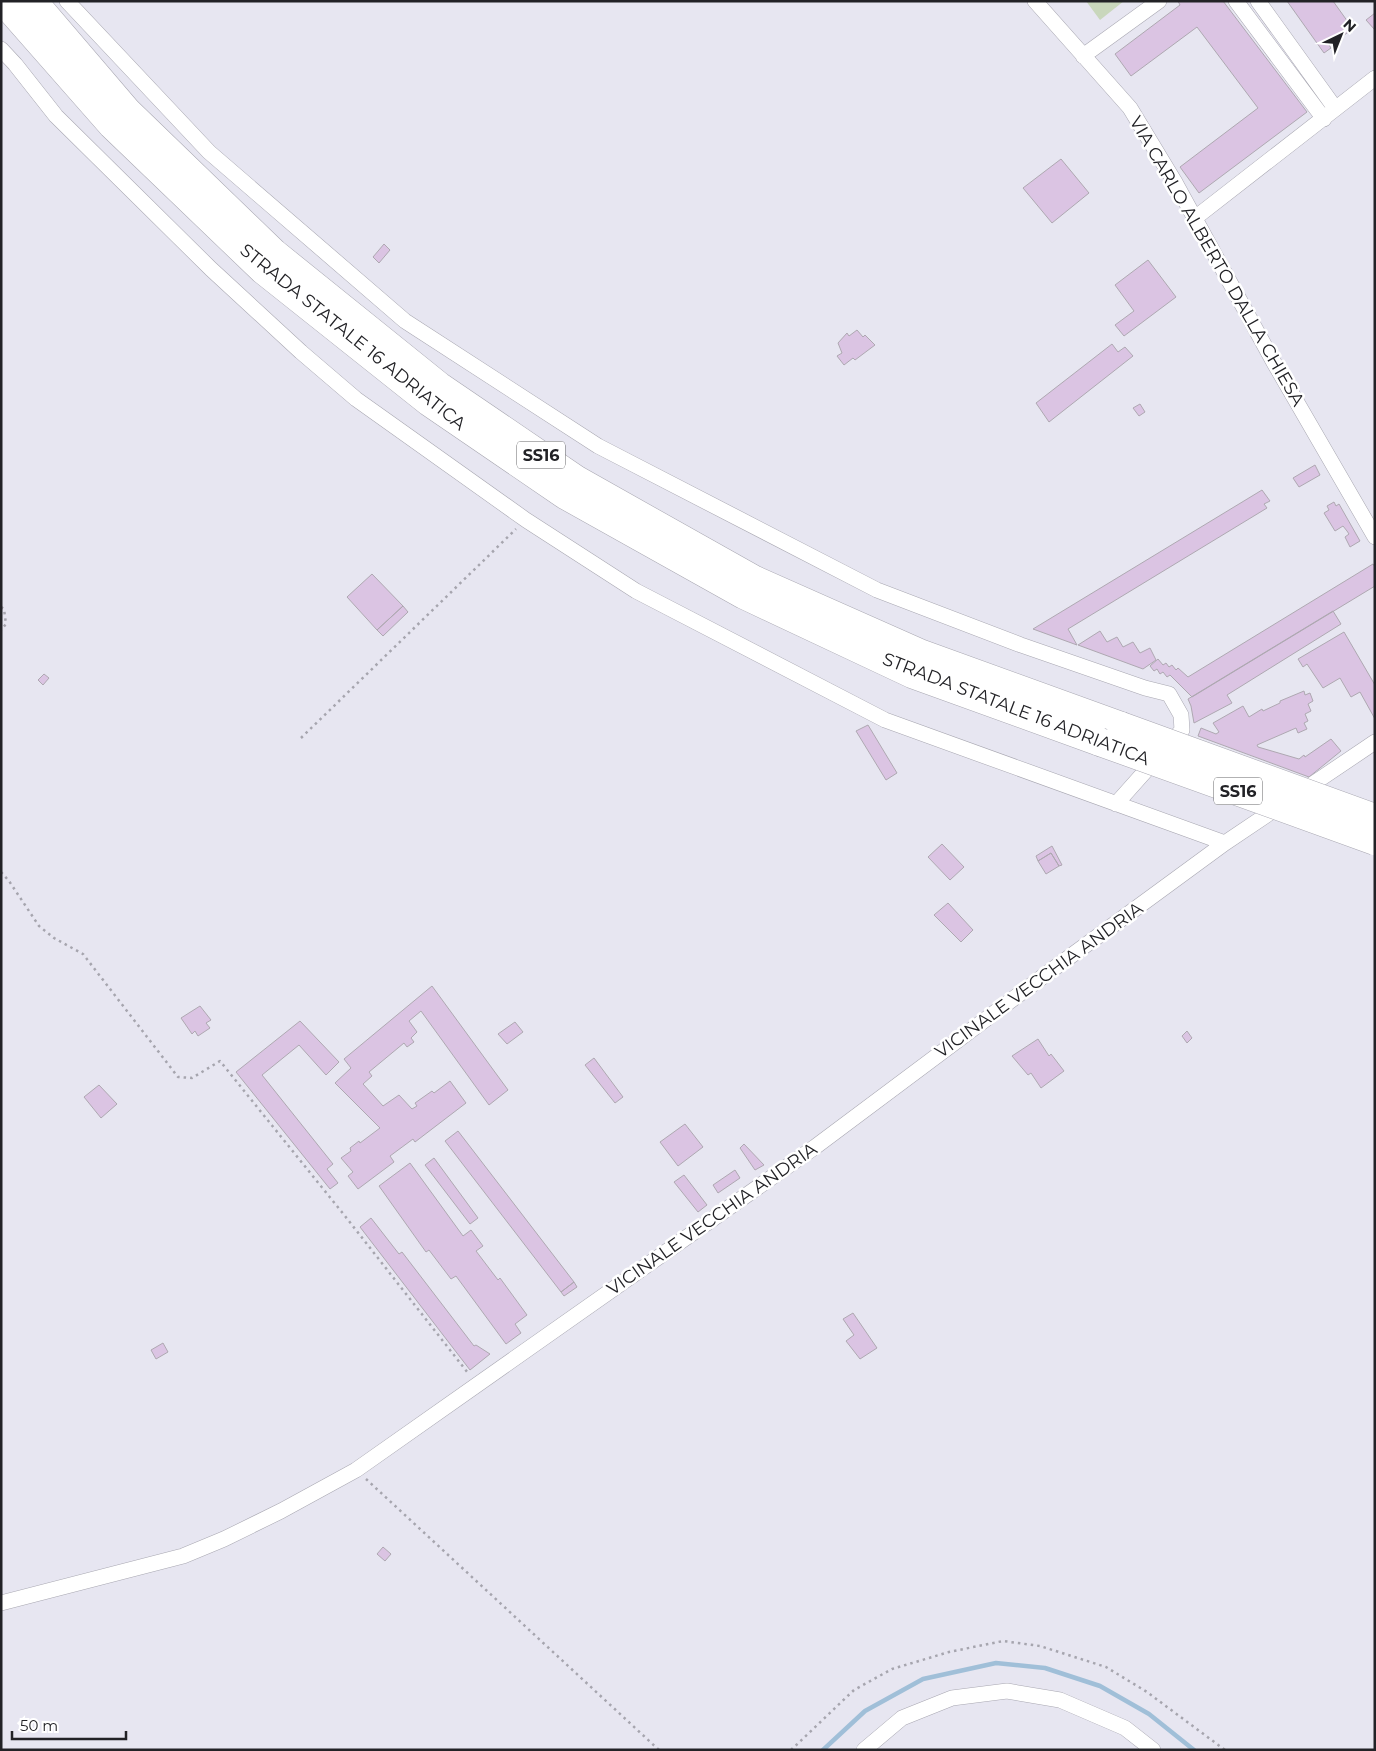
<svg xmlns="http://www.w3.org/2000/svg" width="1376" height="1751" font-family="Montserrat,sans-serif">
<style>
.green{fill:#c9d7bc}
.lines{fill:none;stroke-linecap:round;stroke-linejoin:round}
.stream{stroke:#a0bfd8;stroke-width:4.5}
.building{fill:#dbc4e3;stroke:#aea8b1}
.street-casing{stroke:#a8a7b1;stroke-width:16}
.highway-casing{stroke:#a8a7b1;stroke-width:29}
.path{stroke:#a6a5ae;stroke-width:2.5;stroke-dasharray:2.5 4;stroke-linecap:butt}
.street{stroke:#fff;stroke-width:15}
.highway{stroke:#fff;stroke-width:28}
.highway-bridge-casing{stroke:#a8a7b1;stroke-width:29;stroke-linecap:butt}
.highway-bridge{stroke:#fff;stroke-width:28}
.labels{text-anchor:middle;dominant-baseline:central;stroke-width:5;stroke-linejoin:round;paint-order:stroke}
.shield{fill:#fff;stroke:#646467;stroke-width:1}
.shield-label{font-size:16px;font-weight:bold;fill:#222226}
.street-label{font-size:18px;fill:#222226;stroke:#fff}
</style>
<rect width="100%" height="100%" fill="#e7e6f1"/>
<path class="green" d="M1086,1h38l-24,19z"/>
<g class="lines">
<path class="stream" d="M823,1750l42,-39 58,-32 73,-16 49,5 55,18 49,28 45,36"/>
</g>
<path class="building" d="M1178,1h45l84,111 -108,81 -19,-26 78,-59 -61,-81 -66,49 -16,-22 65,-49z
M1287,1h46l20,28 -24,16 2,3 -7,5z
M1375,13v17l-9,-10z
M1061,159l28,34 -37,30 -29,-35z
M384,244l6,6 -11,13 -6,-6z
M1148,260l28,37 -52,39 -9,-11 19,-14 -19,-26z
M857,330l6,7 2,-2 10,10 -20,15 -2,-2 -9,7 -7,-9 5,-3 -4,-10 9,-10 2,3z
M1112,344l6,8 7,-5 8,9 -84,66 -13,-19z
M1140,404l5,8 -6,4 -6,-8z
M1315,465l5,10 -21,12 -6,-9z
M1262,490l8,11 -6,3 3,4 -199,121 9,16 -44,-16z
M1334,502l2,4 3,-2 21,37 -10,6 -5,-10 4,-3 -2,-3 -4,-5 -8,5 -11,-18 5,-3 -2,-4z
M1373,564l2,3v19l-183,111 -22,-22 -3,2 -4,-5 -3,2 -3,-5 -3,2 -4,-5 8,-7 5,6 3,-2 3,4 3,-2 4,5 2,-2 10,9z
M372,574l31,32 -26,24 -30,-33z
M403,606l5,6 -25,24 -6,-6z
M1333,611l8,13 -114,71 5,8 -38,20 -3,-17 -3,-7z
M1100,631l7,11 10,-5 6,10 10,-5 7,11 10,-5 6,12 -13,9 -65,-24z
M1344,632l31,53v34l-15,-27 -9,5 -11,-19 -17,10 -16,-24 -4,3 -5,-8z
M44,674l5,4 -6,7 -5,-5z
M1304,691l1,4 5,-2 3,8 -5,3 3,7 -6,3 3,7 -4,2 3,6 -9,4 -2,-5 -39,17 1,2 41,12 5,-4 1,2 26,-18 10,12 -32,26 -111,-41 3,-8 15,6 3,-2 -6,-9 30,-17 6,11 13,-8 1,2 17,-8v-2z
M868,725l29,48 -11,7 -30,-49z
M942,844l22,23 -14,13 -22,-23z
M1052,846l10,19 -3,1 -8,-13 -13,8 -2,-5z
M1051,853l8,13 -13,8 -8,-13z
M948,903l25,27 -12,12 -27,-27z
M432,986l76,104 -19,15 -68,-94 -12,10 8,11 -6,6 3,4 -7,5 -3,-4 -35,29 3,4 -9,8 20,22 16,-11 13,14 5,-3 -2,-3 17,-12 2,2 16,-12 16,22 -51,39 -2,-3 -23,17 4,6 -36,27 -10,-13 5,-4 -12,-14 10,-7 -1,-3 9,-7 1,2 20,-15 -45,-45 16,-15 -7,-9z
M200,1006l11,14 -5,3 4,5 -12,8 -3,-5 -3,3 -11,-16z
M300,1021l39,41 -13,13 -27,-30 -37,30 71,89 -6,5 11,14 -8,6 -94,-117z
M515,1022l8,10 -16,12 -9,-10z
M1187,1031l5,7 -5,5 -5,-7z
M1038,1039l11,17 2,-2 13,17 -23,17 -10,-15 -3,2 -16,-19z
M594,1058l29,39 -8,6 -30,-38z
M99,1085l18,19 -16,14 -17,-21z
M685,1124l18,23 -25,19 -18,-24z
M458,1131l116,151 -13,10 -116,-151z
M744,1144l20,21 -9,5 -15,-22z
M434,1158l44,60 -8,6 -45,-59z
M410,1163l53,73 8,-6 12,16 -7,5 22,29 2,-2 27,37 -12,9 6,9 -15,11 -50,-68 -5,3 -22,-29 -3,2 -47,-66z
M735,1170l5,8 -22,15 -5,-8z
M684,1175l23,30 -9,7 -24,-30z
M371,1218l28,36 3,-2 72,94 2,-1 14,9 -20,16 -110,-143z
M574,1282l3,5 -13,9 -3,-4z
M853,1313l24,35 -17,11 -14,-18 8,-6 -11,-16z
M163,1343l5,9 -12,7 -5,-9z
M383,1547l8,7 -6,7 -8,-7z"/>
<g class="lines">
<defs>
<path id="street" d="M67,1l142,151 196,169 193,125 279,144 144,55 124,43 24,6 12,21 1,15 -66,74
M1035,1l95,107 46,76 97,177 102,176
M1236,1l88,118
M1258,1l77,107
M1,49l14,15 41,52 155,153 90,83 55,47 170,121 110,71 249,129 340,123
M1083,56l76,-55
M1195,218l180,-140
M1,1603l182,-47 41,-17 57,-28 75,-41 459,-323 234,-175 176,-129 150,-101
M864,1750l38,-32 50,-20 55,-7 53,9 65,28 28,22"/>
<path id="highway" d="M3,1l109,124 151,145 166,132 136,93 179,100 168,79 188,68
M33,1l94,110 147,142 165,133 138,94 176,99 169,75 199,72"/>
</defs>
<use href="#street" class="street-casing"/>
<use href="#highway" class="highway-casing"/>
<path class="path" d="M1,607l3,2 2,15 -5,6
M301,738l215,-209
M1,872l8,9 30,45 15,12 29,16 95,123 14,1 28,-17 125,155 123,157
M366,1479l293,271
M791,1750l63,-60 38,-21 57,-17 54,-11 37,5 66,21 41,25 78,58"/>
<use href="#street" class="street"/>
<use href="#highway" class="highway"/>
<defs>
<path id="highway-bridge" d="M1121,726l254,92
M1100,742l275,99"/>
</defs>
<use href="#highway-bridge" class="highway-bridge-casing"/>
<use href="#highway-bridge" class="highway-bridge"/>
</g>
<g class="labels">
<g class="shield">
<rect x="517" y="441.5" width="48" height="27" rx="4"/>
<rect x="1214" y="777.5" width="48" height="27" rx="4"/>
</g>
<g class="shield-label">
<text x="541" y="455">SS16</text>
<text x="1238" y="791">SS16</text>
</g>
<g class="street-label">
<text transform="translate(1217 261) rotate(60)">VIA CARLO ALBERTO DALLA CHIESA</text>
<text transform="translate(353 337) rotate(39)">STRADA STATALE 16 ADRIATICA</text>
<text transform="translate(1016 709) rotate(21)">STRADA STATALE 16 ADRIATICA</text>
<text transform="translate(1039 980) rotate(-36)">VICINALE VECCHIA ANDRIA</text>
<text transform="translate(712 1219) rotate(-35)">VICINALE VECCHIA ANDRIA</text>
</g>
</g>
<rect width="1376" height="1751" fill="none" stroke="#222226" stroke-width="5"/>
<g transform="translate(1341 35) rotate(43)" stroke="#ffffff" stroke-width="4" paint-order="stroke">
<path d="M0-4L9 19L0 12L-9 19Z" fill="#222226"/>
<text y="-8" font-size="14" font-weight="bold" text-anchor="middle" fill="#222226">N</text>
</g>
<path d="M12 1731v8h114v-8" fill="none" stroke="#222226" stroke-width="2.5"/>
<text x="20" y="1731" font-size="15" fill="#222226" stroke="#ffffff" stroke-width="4" paint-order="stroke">50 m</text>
</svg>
